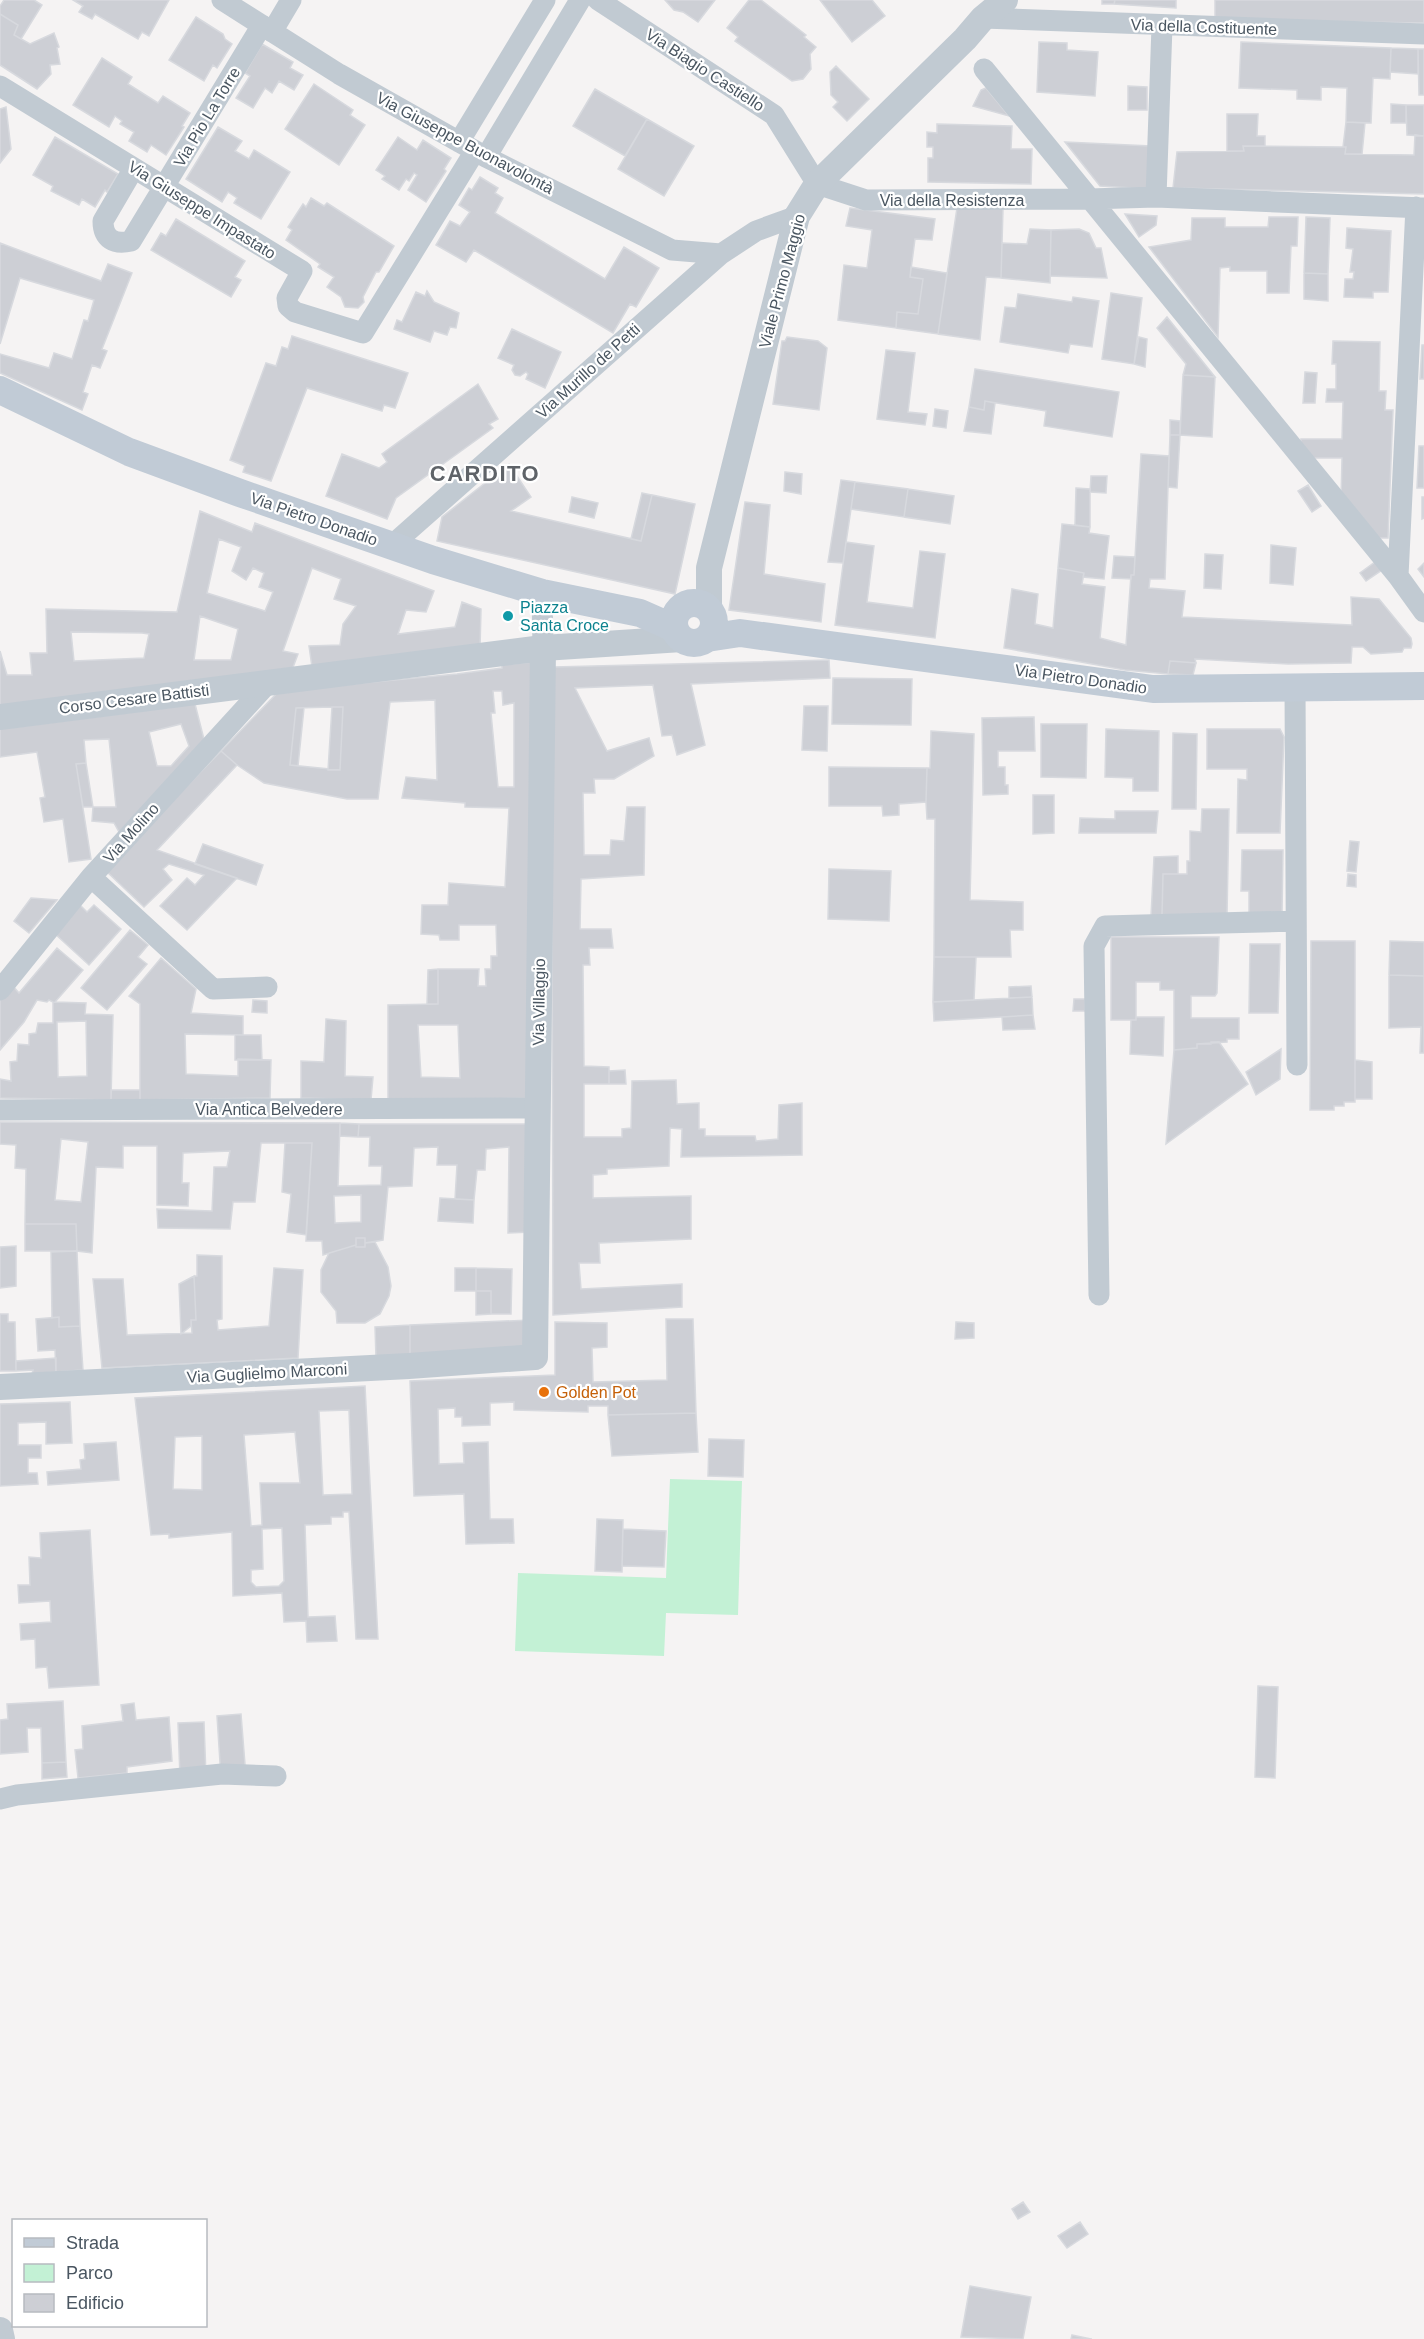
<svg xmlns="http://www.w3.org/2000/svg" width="1424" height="2339" font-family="Helvetica,sans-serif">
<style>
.green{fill:#c3f1d5}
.building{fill:#cdcfd5;stroke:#d7d9de;stroke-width:1.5;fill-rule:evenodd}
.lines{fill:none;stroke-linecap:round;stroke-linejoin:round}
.minor{stroke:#c1cad2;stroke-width:21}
.tertiary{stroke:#c1cad2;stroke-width:26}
.secondary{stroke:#c1cbd6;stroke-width:28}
.culture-dot{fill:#0f9aa8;stroke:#fff;stroke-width:2}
.food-dot{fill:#e8710a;stroke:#fff;stroke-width:2}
.labels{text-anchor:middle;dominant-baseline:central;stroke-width:4.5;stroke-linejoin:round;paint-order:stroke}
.street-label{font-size:16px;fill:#4a5661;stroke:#fff}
.culture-label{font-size:16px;fill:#0d838f;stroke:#fff;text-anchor:start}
.food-label{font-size:16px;fill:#c56008;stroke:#fff;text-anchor:start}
.district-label{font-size:22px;font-weight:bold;letter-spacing:1.5px;fill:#5f6368;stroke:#fff}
</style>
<rect width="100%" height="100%" fill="#f5f3f3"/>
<path class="green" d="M670,1479l72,2 -4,134 -72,-2 -2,43 -149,-5 3,-78 148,5z"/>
<path class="building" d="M4,0h30l8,5 -21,34 -7,-4 4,-10 -18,-11v-8z
M73,0h96l-20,36 -7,-4 -4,7 -43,-25 -3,5 -13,-7 4,-6z
M665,0h50l-17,22 -15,-10 -9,-2z
M749,0h12l45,35 -2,2 12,10 -6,7 1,15 -8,10 -11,2 -57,-40 3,-4 -11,-9z
M820,0h52l13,16 -33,26z
M1102,0h13l-1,4h-12z
M1115,0h61v8l-62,-4z
M1215,0h209v23l-209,-3z
M0,14l18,11 -4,10 16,9 24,-11 5,14 -2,1 3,16 -10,1 1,9 -14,15 -37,-24z
M196,17l27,17 2,5 7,5 -15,24 -4,-3 -9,16 -35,-21z
M1039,42l28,1v7l31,2 -3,44 -58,-4z
M1241,42l150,6 -1,31 -17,-1 -2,45 -25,-1 1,-34 -26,-1v13l-24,-1v-9l-58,-2z
M262,44l31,18 -3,6 13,7 -9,15 -15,-9 -7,12 -7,-5 -12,20 -17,-10 14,-22 -5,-3z
M1391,48l27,1v25l-28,-2z
M1418,49h6v46h-5z
M102,58l30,19 -4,7 30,19 5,-7 27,17 -8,13 2,1 -18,28 -15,-10 -4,7 -18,-11 5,-9 -14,-8 2,-3 -7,-5 -6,11 -36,-22z
M836,66l33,33 -22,22 -14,-14 5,-5 -7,-7 -1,-23z
M314,84l39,26 -3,5 15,10 -26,40 -54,-36z
M1128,86l19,1v23h-19z
M986,88l23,28 -36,-10 8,-16z
M595,89l52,30 -22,37 -52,-30z
M1391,104l15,1v18h-15z
M1406,105h18v31l-17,-1z
M6,107l5,42 -11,14v-54z
M1227,114h31l-1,22h8v10h-22l1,5h-17z
M647,119l47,27 -30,50 -46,-27z
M1346,122l19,1 -3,31h-17l1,-7h-3z
M937,124l75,2 -1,23h21l-1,35 -103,-2v-24h5v-11h-6v-15l10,1z
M218,127l24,14 -7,10 14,8 5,-9 36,22 -29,47 -27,-16 3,-5 -9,-6 -6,10 -36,-23z
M1415,135l9,1v58l-251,-6 4,-36 67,-1 -1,-5 100,1h3l-1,7 69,1z
M55,137l63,37 -11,18 -2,-2 -10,17 -13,-8 -3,6 -28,-14 2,-5 -20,-11z
M398,137l19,13 6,-10 28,18 -7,11 2,2 -20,31 -18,-12 9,-15 -3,-2 -5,8 -3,-2 -7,11 -17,-11 3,-3 -9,-6z
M1065,142l86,4 -2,43 -49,-3z
M480,177l18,11 -3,5 8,5 -8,15 110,66 19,-32 35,21 -23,39 -6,-3 -17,29 -139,-83 -8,12 -30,-17 14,-24 10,5 10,-14 -11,-7 10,-17 3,2z
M311,198l13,8 3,-3 67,43 -15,26h-3l-13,25 1,5 -6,6 -13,-1 -4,-10 -14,-10 7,-10 -16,-10 2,-3 -34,-24 6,-10 -4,-3 15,-23 3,3z
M850,208l85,11 -3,21 -17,-1 -5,38 13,2 -5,35 -21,-2 -1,16 -58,-8 6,-55 23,3 5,-38 -26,-4z
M957,208l46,1 -2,69 -15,-1 -6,63 -42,-6z
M1125,214l32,2 -1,9 -17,12z
M1269,217h29l-1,29h-6l-2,47h-22v-22h-37v-4l-10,1 -2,69 -69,-90 42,-7 1,-22h33v9h43z
M1306,217l24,1 -2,56 -24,-1z
M176,219l69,42 -10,16 6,3 -10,17 -80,-47 10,-17 5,3z
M1347,228l44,3 -3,61h-15v6l-29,-1 1,-18h8l1,-7h-4l3,-23 -7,-1z
M1030,229l21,1 -1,53 -49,-5 1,-35 25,1z
M1079,229l10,4 7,15h5l6,30 -57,-2 1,-46z
M0,243l101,38 7,-17 24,9 -30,76 5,2 -7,17 -8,-3 -9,27 5,2 -6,16 -82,-37v-19l49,14 5,-15 18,6 12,-39 4,1 6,-21 -74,-22 -20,66z
M911,267l36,6 -9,61 -42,-6 1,-16 21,2 5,-35 -13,-2z
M1304,273l24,1v27l-24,-2z
M427,291l7,11 25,11 -3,15 -6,-1 -3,8 -13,-4 -4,11 -36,-13 3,-9 5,2 14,-30 9,4z
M1111,293l31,5 -8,66 -32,-5z
M1018,294l54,8 1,-5 26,4 -7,46 -22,-3 -2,9 -68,-11 5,-35 11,1z
M1167,317l48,60 -32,-2 3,-11 -29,-36z
M512,329l49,23 -16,36 -19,-9 2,-5 -2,-2 -6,4 -5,-1 -3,-5 2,-5 -16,-7z
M292,336l116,37 -13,35 -11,-3 -2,6 -75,-23 -36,93 -28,-9 2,-6 -15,-6 36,-97 10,3 6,-19 6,2z
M787,337l31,4 9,7 -8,62 -46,-6 9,-63h3z
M1139,337l8,2 -2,28 -11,-3z
M1333,341l47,1 -1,49h7l-1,19h8l-5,128h-15l-32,-38 1,-42h-31l-10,-13v-6h41l1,-37h-17l1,-13h9v-25h-4z
M1422,345h2v34h-4z
M886,350l29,3 -7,59 19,2 -2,11 -48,-6z
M975,369l144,23 -7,45 -68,-11 2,-15 -61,-10 -1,9 -15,-3z
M1305,372l12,1 -2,30h-12z
M1183,375l32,2 -3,60 -32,-2z
M478,384l20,35 -9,5 4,4 -97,70 -9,21 -61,-23 16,-42 37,14 8,-6 -5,-8z
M985,401l10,2 -4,31 -27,-3 5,-24 15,3z
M935,409l13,2 -2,17 -13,-2z
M1170,420l10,1v14h-10z
M1170,435h10l-3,53 -9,-1z
M1419,446h5v42h-7z
M1141,454l28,2 -4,123h-15l-1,9 36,3 -3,26 170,8 -1,-28 28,2 32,39 1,6 -1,4h-7l-2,4 -31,2 -8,-7h-11l-1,16 -63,1 -93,-5 1,4 -26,-2 -2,13 -43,-4 -121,-22 8,-59 26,5 -3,30 18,4 5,-60 26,5 -2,11 23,3 -5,51 26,7 5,-70h3z
M509,464l22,33 -20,14 130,30 11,-46 43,9 -20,90 -238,-53 5,-24z
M785,472l17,2 -1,20 -17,-3z
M1091,476h16l-1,17 -16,-1z
M841,480l14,2 -12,81 -15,-1z
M855,482l53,7 -4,28 -53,-8z
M1308,485l13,21 -9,6 -14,-21z
M1076,488l14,1v38l-15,-2z
M908,489l46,7 -4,28 -46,-7z
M642,493l10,2 -11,46 -10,-2z
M572,497l26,6 -4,15 -25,-6z
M1422,497h2v21l-2,1z
M745,502l25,3 -6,69 61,10 -4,38 -92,-12z
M200,511l52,21 3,-9 179,68 -8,21 -20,-2 -8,24 57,-7 7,-25 19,7 -1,40 -168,18 -3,-21 31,-1 3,-21 13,-18 -22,-7 7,-20 -29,-11 -29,83 15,3 -6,16 -292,39v-58l7,24h25l-2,-22h17l-1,-44 131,3zM219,539l22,8 -9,24 14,9 7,-12 11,5 -5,14 14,5 -8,19 -58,-18zM200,616l38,13 -7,31h-37zM71,632l71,1 7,1 -5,24 -70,3z
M1062,524l28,3 -1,6 20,3 -5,43 -21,-2 1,-4 -26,-5z
M846,542l28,4 -7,56 46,6 7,-57 25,3 -10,84 -100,-13z
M1271,545l25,3 -3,37 -23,-2z
M1205,554l18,1 -2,34 -17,-1z
M1114,556l21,1 -1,18h-3v4l-19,-1z
M1375,562l7,8 -16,11 -6,-8z
M1424,563v14l-6,-8z
M829,660l1,18 -139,6 14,61 -28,10 -5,-20 -10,1 -9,-51 -78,3 32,63 42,-13 5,18 -40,23h-20l1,14h-12l1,62h26l1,-15 13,1 3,-34h18l-1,68 -63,4 -1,50h31l2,19h-24l1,17h-7l1,101 25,1v17h-25v53h38v-8l9,-1 1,-47 44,-1 1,24 22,-1v26h6v7h50l1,5 22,-2 1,-34 23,-2v52l-121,2 1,-28 -12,-1 -1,38 -62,3v5l-14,1v23l98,-2v43l-92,4 1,20h-21l2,26 101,-5v23l-129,8 -1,-435 2,-213z
M1170,661l26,2 -3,12 -25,-1z
M532,662v436l-144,3v-96l50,-1v-35h41l-1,17h8l-1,-17h6v-13h6l-1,-31h-37v15h-19l-1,-5 -18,-1 1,-29h26l1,-22 56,4 4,-79 -44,-1v-4l-63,-5 4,-21 31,3 -2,-80 -45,2 -12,97h-31l-83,-16 -27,-18 -16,-14 58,-60 178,-17 45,-6v-3zM493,691h9l1,14 11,-2v84h-16l-7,-74h4zM332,707h11l-3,63 -50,-5 6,-57zM418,1025h40l2,53 -39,-1z
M833,678l79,1 -1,46 -79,-1z
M195,704l10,39 -86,89 -5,-9 -22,-2 1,-14h23l-7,-68 -25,1 2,23 -10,1 15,95 -22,3 -6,-43 -19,3 -4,-24 5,-1 -8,-45 -37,5v-28zM181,724l8,22 -18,20h-14l-8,-34z
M804,706h24l-1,45 -25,-1z
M332,707h11l-3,63h-12z
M296,708h8l-6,58 -8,-1z
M1034,717l1,34h-37v16h7v18h3v9l-25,1 -1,-77z
M1041,724h46l-1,54 -45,-1z
M1106,729l53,2 -1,60h-25v-13l-28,-1z
M1207,729h73l4,8 -4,96h-43l1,-54 9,1v-11h-40z
M931,731l43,3 -4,166 53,2v28h-13l1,27h-77l1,-138h-8l-1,-17 1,-34h3z
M1173,733l24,1 -1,75h-24z
M221,751l16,14 -80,85 80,28 -50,52 -27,-24 27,-28 8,7 9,-10 -35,-11 -6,5 9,11 -28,27 -39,-37z
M86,763l7,44h-10l-7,-43z
M829,767l98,1 -1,34 -27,2v11l-16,1 -1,-10h-53z
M1033,795h21v38l-21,1z
M1202,809h27l-2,107h-65l1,-42h24v-13h3v-30l11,1z
M1115,811h43l-2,22h-77l1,-15 35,1z
M1350,841l9,1 -3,30 -9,-1z
M203,844l60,21 -7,20 -61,-21z
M1242,850h41l-1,65h-33v-24h-8z
M1178,856v18h-15l-1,42h-11l3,-59z
M829,869l62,2 -2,50 -61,-2z
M1348,874l8,1v12l-9,-1z
M31,898l26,2 -28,33 -15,-12z
M79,904l8,8 7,-7 27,24 -32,36 -35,-32z
M130,930l18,15 -10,12 9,7 -40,46 -26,-22z
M1111,937h108l-2,56 -2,3h-24v22h48v21h-12v3l-30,2v4l-23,2v-60h-14v-8h-24v38h-25z
M1311,941h44v161h-11v4h-10v4h-24z
M1390,941l34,1v34l-35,-1z
M1250,944h30l-2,69h-29z
M57,948l26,22 -28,32 31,1 -1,11 28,1 -2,85 -111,-2v-19l11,2 -1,-19 7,-1 1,-17 11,1v-11l7,-1 2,-10h15v-21l-4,-2 -2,2 -10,-2 -13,22 -24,28v-50l12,-15 7,8zM86,1021l1,55 -29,1 -1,-55z
M934,957h42l-2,43 -41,2z
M161,958l35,31 -5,24 52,3v19l-58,-1 1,40 52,2v-17l33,1 -1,38 -130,2v-96l-11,-8z
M438,969v35h-11l1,-34z
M1389,975l35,1v77h-4l1,-26 -32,1z
M1031,986l1,11 -23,1v-11z
M1032,997l1,18 -99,6 -1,-19z
M1074,999h11v12h-12z
M253,1000l14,1v12l-15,-1z
M1033,1015l2,14 -32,1 -1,-13z
M1136,1017h28l-1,39 -33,-2 1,-34h5z
M326,1019l20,2 -1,55 28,1 -2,23 -70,-2v-37l23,1z
M235,1035h26l1,25h-27z
M1211,1042h8l29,42 -82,60 8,-94 23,-2v-4h14z
M1281,1049l-1,30 -24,16 -10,-23z
M1355,1060l17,2v37h-17z
M625,1070l1,14h-17v-13z
M111,1090h29v10h-29z
M0,1122l340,1 -2,63 43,-1 1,-19h-13l1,-29h-12l1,-13h172v108l-23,1 1,-86 -23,2 -1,21h-8l-3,30 -19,-1 2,-34h-20l1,-18 -24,1 -2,38 -24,1 -5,53 -18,3v-5h-9v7l-33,10 -1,-14h-16l6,-98h-51l-6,59h-22l-3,27 -72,-1 -1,-19 55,2 2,-44h13l3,-16 -47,2 -1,30h7l-1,23 -31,-1v-59h-34v22l-27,-1 -4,86 -15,-2 -1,-27h-51l1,-55 -11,-1 1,-23 -16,-1zM61,1139l27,3 -7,60 -26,-2zM361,1195v27l-26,1 -1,-27z
M340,1123l19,1 -1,13 -18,-1z
M285,1143h27l-6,92 -19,-3 4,-38 -9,-2z
M440,1198l34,2 -1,23 -35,-2z
M25,1224h51l1,27h-52z
M356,1238h9v9h-9z
M375,1242l13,25 3,19 -2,10 -9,18 -15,9h-28l-1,-12 -15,-19v-22l8,-17 27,-8v2h9v-4z
M16,1246v40l-16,2v-41z
M77,1251l3,75 -21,1v-10l-7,1 -1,-66z
M197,1255l25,1v63l-5,1 1,10 51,-4 5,-58 29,2 -5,88 -196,10 -9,-89h30l4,56 65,-2 -1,-13h5l-2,-44h3z
M455,1268h21v23h-21z
M476,1268l36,1 -1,45h-20v-23h-15z
M194,1276l2,44h-5v6l-10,8 -2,-50z
M476,1291h15v23l-15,1z
M0,1314h8v8h7l1,49h-16z
M59,1317v10l21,-1 3,44 -27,2 -1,-22 -17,1 -2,-32z
M666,1319h27l3,94 -88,2v-9h-20v6l-74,-2v-8l-24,1v22l-28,1v-9h-7v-9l-17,1 1,55 25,-1 -1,-20 25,-1 2,77h23l1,24 -48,1 -2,-50 -50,2 -4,-115 145,-6v-53l52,1v24l-15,1 1,34 74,-2z
M531,1320v32l-121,4v-31z
M956,1322l18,1v15l-19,1z
M410,1325v31l-34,2 -1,-31z
M56,1358v14l-24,2 1,-4 -17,1v-10z
M365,1386l13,253h-22l-7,-127h-6v5h-12v7l-26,1 3,92 27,-1 2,25 -30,1 -1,-21 -22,1 -2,-29 -49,3 -1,-64 -63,6v-4l-18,1 -16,-137zM349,1410l3,84 -29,1 -4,-84zM295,1432l5,51h-40l2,42 -11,1 -7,-91zM202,1436v54l-29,-1 2,-52zM282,1528l2,53 -5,5 -23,1 -5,-5v-12l12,-1 -1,-40z
M70,1402l2,41 -26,1v-22l-28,1v22h23v13h-13v15h9l1,11 -38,2v-82z
M696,1413l2,39 -86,4 -4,-41z
M709,1439l35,1 -1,37 -35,-1z
M116,1442l3,38 -71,5 -1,-13 34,-3 -1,-9 5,-1 -1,-15z
M597,1519l26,1 -1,52 -27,-1z
M623,1529l43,2 -2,36 -42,-1z
M90,1530l9,155 -50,3 -2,-21 -11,1 -1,-29 -14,1 -1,-16 31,-2 -1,-21 -31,2 -1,-18h12l-1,-28 12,1 -1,-25z
M1258,1686l20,1 -3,91 -20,-1z
M63,1701l3,61 -24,1 -1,-35h-14l1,24 -28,2v-34l8,-1 -1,-15z
M134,1703l2,17 33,-3 3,44 -45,6v6l-49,5 -3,-28 8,-1 -1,-23 41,-5 -2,-16z
M241,1714l5,63 -25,1 -4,-62z
M204,1722l2,54 -26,1 -2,-54z
M66,1762l1,15 -25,2v-16z
M1023,2202l7,10 -12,7 -6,-10z
M1080,2222l8,12 -21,14 -9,-12z
M970,2286l61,11 -8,42 -62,-2z
M1072,2335l19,4h1h-21z"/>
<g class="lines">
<path class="minor" d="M222,0l117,74 147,83 186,93 49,4
M598,0l176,115 43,69 49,16 223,-1 67,-2 268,11
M983,18l441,16
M272,32l19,-32
M984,69l414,507 26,36
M0,86l302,185 -15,27 1,8 7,6 68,21 112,-182
M459,142l86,-142
M486,157l94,-157
M134,168l-31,53c0,18 11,24 28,20l131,-216
M1156,197l6,-171
M391,546l330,-292 35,-23 41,-15
M1398,576l18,-369
M542,593l1,55
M1295,688l2,377
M91,877l122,112 54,-2
M0,990l91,-113 178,-195
M0,1110l538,-2
M1099,1295l-5,-349 11,-20 191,-5
M0,1799l17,-4 205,-21 54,2"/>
<path class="tertiary" d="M709,608v-40l88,-352 20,-32 148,-145 18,-21 22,-18
M0,717l543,-69 139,-9
M0,1387l409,-21 126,-9 8,-709
M0,2330l2,9"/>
<path class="secondary" d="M0,390l129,62 111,41 193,67 109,33 98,20 34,15
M674 623a20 20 0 1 1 40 0a20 20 0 1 1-40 0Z
M707,638l33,-5 413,56 271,-3"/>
</g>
<circle class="culture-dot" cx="508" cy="616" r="6"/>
<circle class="food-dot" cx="544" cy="1392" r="6"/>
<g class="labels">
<g class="street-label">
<text transform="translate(1204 27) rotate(2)">Via della Costituente</text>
<text transform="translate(705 70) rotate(33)">Via Biagio Castiello</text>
<text transform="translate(207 117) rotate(-59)">Via Pio La Torre</text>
<text transform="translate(465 143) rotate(28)">Via Giuseppe Buonavolontà</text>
<text x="952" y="200">Via della Resistenza</text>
<text transform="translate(202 210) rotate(32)">Via Giuseppe Impastato</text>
<text transform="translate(782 281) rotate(-75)">Viale Primo Maggio</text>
<text transform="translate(588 371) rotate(-42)">Via Murillo de Petti</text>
<text transform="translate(314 519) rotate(19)">Via Pietro Donadio</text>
<text transform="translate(1081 679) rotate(8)">Via Pietro Donadio</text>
<text transform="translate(134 699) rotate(-7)">Corso Cesare Battisti</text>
<text transform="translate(131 833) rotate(-48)">Via Molino</text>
<text transform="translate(539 1002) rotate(-89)">Via Villaggio</text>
<text x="269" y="1109">Via Antica Belvedere</text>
<text transform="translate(267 1373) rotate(-3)">Via Guglielmo Marconi</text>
</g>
<g class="culture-label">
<text x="520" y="607">Piazza<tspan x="520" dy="18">Santa Croce</tspan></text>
</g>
<g class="food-label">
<text x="556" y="1392">Golden Pot</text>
</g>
<g class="district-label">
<text x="485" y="473">CARDITO</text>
</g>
</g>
<rect x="12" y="2219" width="195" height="108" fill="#ffffff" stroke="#b7bbc0" stroke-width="1.5"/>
<rect x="24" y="2238" width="30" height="9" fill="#c1cbd6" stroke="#b7bbc0" stroke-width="1.5"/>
<text x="66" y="2249" font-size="18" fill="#4a5661">Strada</text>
<rect x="24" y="2264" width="30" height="18" fill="#c3f1d5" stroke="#b7bbc0" stroke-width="1.5"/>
<text x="66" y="2279" font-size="18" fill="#4a5661">Parco</text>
<rect x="24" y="2294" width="30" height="18" fill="#cdcfd5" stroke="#b7bbc0" stroke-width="1.5"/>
<text x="66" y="2309" font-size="18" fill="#4a5661">Edificio</text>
</svg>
